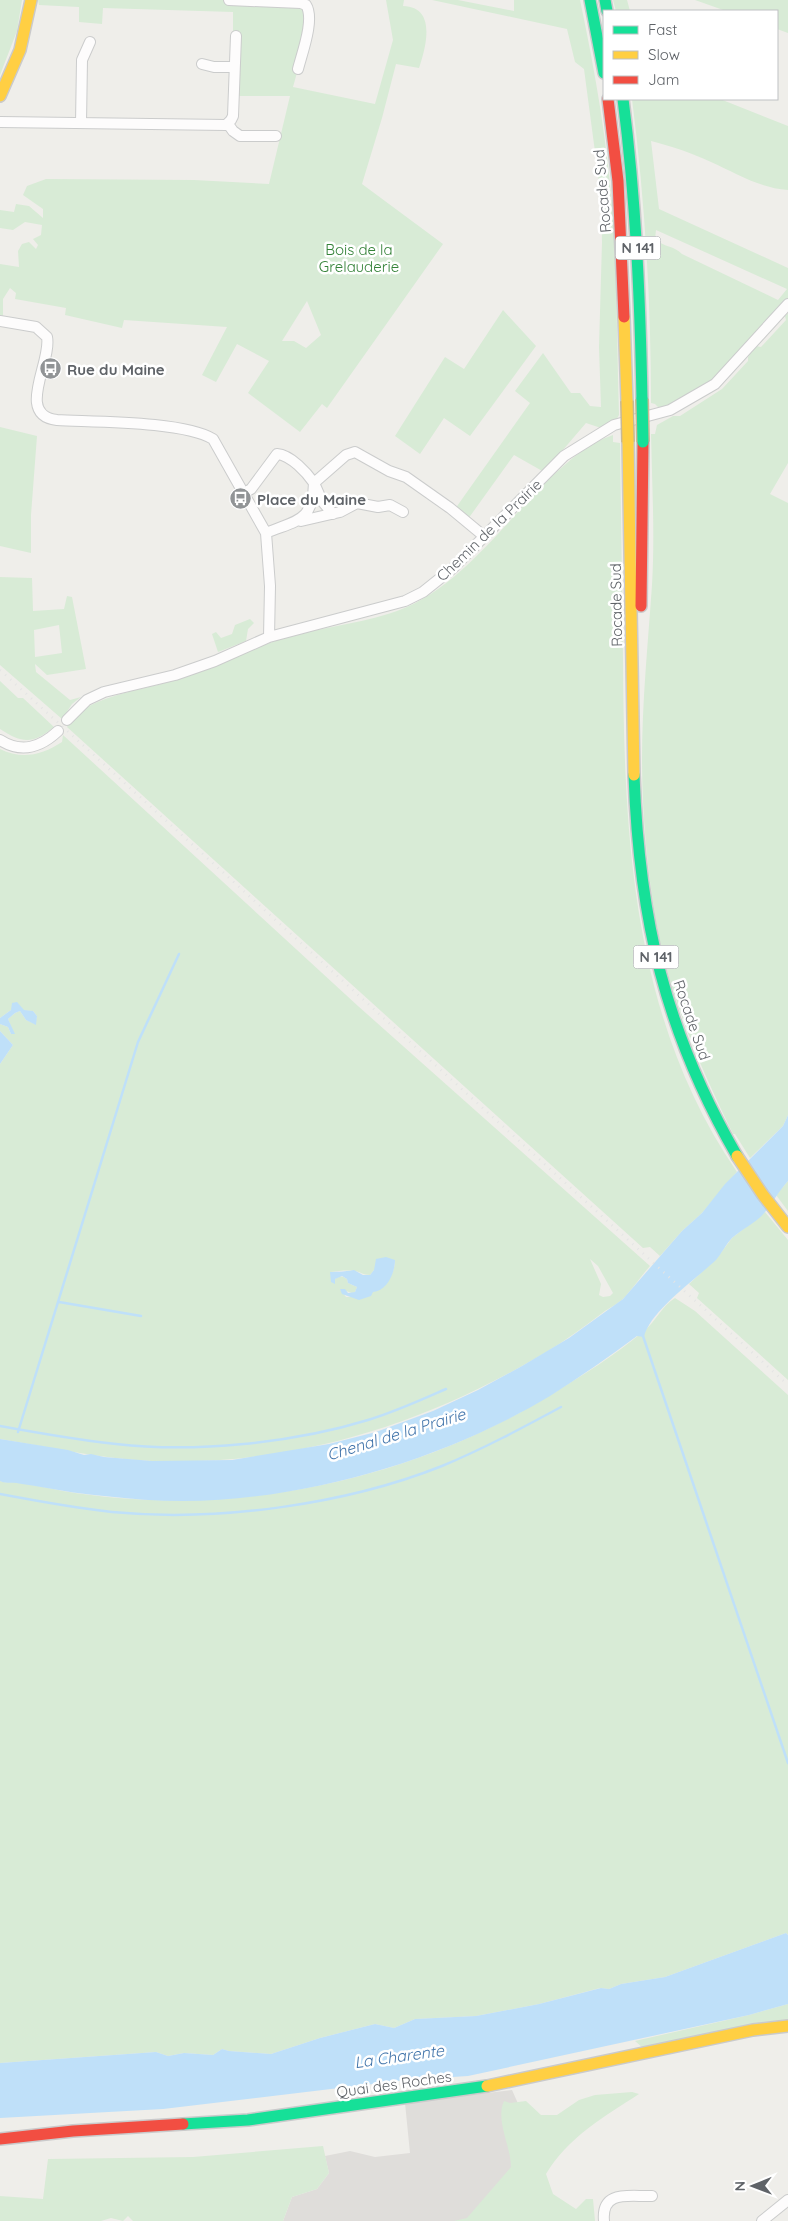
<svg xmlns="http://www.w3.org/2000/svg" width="788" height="2221" font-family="Quicksand,sans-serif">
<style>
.industrial{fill:#dfddda}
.green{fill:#d8ebd6;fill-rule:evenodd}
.water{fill:#bfe0f9}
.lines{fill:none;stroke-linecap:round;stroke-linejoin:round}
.stream{stroke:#bfe0f9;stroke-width:2.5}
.street-casing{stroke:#cbcccc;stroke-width:12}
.fast-casing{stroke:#cacacb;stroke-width:14}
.slow-casing{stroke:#cacacb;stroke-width:14}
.jam-casing{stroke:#cacacb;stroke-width:14}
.street{stroke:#fdfcfc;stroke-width:10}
.fast{stroke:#16e098;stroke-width:11}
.slow{stroke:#ffcf43;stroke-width:11}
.jam{stroke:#f24e42;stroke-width:11}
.rail{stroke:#e4e4e4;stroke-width:2.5;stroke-dasharray:1 6;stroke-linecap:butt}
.fast-bridge-casing{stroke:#c8b996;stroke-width:14;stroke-linecap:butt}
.slow-bridge-casing{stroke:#c8b996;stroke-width:14;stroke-linecap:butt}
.fast-bridge{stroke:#16e098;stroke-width:11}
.slow-bridge{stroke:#ffcf43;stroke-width:11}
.labels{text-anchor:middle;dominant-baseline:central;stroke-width:5;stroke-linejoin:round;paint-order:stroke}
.shield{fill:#fff;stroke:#8f9295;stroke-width:1}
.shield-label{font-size:14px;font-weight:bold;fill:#5f6368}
.street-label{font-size:15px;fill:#5f6368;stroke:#fff}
.park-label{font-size:15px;fill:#348238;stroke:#fff}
.poi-label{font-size:15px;font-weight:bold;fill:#5f6368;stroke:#fff;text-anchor:start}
.water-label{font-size:16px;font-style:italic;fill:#4174aa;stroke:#fff}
</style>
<rect width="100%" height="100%" fill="#efeeea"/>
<path class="industrial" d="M512,2090l12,27v66l-53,38h-188l9,-24 25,-8 12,-16 -4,-17 25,-5 25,6 35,-4 -5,-50z"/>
<path class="green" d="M0,0h22l-5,31 -17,44z
M38,0h263l7,9 -10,60 -5,18 82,17 18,-64 -7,-40h18l-1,6c34,1 23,41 16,62l-23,-4 -14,54 -20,66 81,60 -116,164 -5,-4 -22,28 -52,-39 21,-32 -32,-17 -21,38 -14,-7 25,-48 -103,-7 -2,8 -57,-13 1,-7 -51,-9 1,-6 -6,-5 -7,11v17l-3,-1v-51l19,3 -1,-16 4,-7 7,-2 7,7 2,-4 -5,-6 8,-4 1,-10 -17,-3 -12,8 -13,-2v-18l14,2 2,-8 13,2 14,12v-9l-20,-14 4,-9 19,-7 148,1 75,4 21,-88h-53l3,-65h-7v-19l-130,-4 -1,16 -23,-2v-15l-40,-2zM307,301l14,34 -15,13 -12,-7h-12z
M432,0h26l56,11v-11h66c15,71 28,145 33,218 4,65 4,131 6,197l-4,7 -14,6 -15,-5 -42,49 -30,-17 -46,64 -13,-10 75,-106 -15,-12 28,-38 28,40h9l10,13 11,1 -2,-60 3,-105 -1,-45 -17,-128 -9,-7 -8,-33z
M613,0h14l3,11h-14z
M695,0h93v33l-11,-4v-18h-51z
M632,99h88l68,27v64c-29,-2 -52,-17 -77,-28 -19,-9 -40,-16 -60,-21l8,68 129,59v30l-63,73 -27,20 -38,18 -5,-5 -4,-1c0,-101 -6,-203 -19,-304zM656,230l131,59 -9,11 -96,-46c-7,-8 -19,-7 -27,-15z
M503,310l33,36 -66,90 -26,-18 -24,36 -25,-18 50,-79 19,12z
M788,313v150l-18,31 18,9v612l-5,11 -33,32 -15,-24h-2c-33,-68 -64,-137 -77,-213 -9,-53 -14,-108 -14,-162 0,-58 6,-116 10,-174 3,-50 0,-101 -1,-151h4l2,-9 16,-9h7l42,-27 26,-28v-4l8,-11 5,1 25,-27 -1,-4z
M0,427l37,9 -6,79v38l-31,-7z
M613,435v7l7,1c1,72 2,144 3,216 1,178 9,360 114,513l-35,41 -20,18 -22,25 -10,-9 -7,1 -576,-521c14,-31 79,-37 108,-47 36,-12 70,-29 106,-41 35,-11 72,-14 107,-25 68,-20 114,-89 163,-137 19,-17 37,-34 62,-42z
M0,577l32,1 1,33 31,-2 3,-13 5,1 14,72 -39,6 -12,-11 1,8 34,28 11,-3 -9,7 -10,15 -62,-54zM59,625l3,28 -27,4 -1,-27z
M250,619l4,4 -6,6 -2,12 -28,11 -6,-18 4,-2 5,6 11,-4 3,-9z
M0,681l18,17h5l31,29c-21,17 -31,17 -54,2z
M63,735l295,271 292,260c-9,10 -17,22 -26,32 -5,5 -13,9 -19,13 -20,15 -40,30 -62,43 -122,72 -249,112 -391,107 -52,-2 -102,-14 -152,-22v-375l13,-19 -13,-14v-7l8,3 3,7h3l-6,-15 7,-6 5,-2 6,9 9,4 2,-8 -4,-5 -22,-1 -11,8v-269c22,11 42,6 62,-7zM590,1259l8,7 15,27 -3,3 -7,1 -4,-2 2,-11zM395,1260c0,25 -27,37 -49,37l-6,-8 12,4 3,-1 2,-5 -9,-4 -1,-4c-7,-5 -9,-2 -16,3v-10c8,-1 15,-2 24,-1 6,1 8,4 15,4l4,-5z
M788,1181v30l-12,-16z
M765,1212l23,28v140l-91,-82 2,-5 -10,-9 28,-26 15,-20z
M675,1298l20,13 93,84v540l-2,-2 -121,44 -44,7 -12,5 -9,-1 -61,16 -63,12 -61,3 -21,9 -19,-4 -55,14 -49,16 -42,-3 -7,-2 -9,6 -29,-2 -16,3 -12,-4 -156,11v-582c5,2 9,1 15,1 16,2 32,6 48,9 165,28 344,-8 487,-96 32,-19 65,-40 94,-64 12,-10 17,-24 31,-33z
M788,2004v17l-145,27 -8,-7 114,-26z
M632,2092l7,2c-34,22 -72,44 -93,80l7,20 23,15 10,-10h7l2,22h-141l13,-3 44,-51c0,-21 -16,-47 -7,-66l6,2 16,-2 15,14h16l22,-15 16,-5z
M323,2146l6,27 -12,16 -25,8 -9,24h-150l-5,-5 -5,5 -12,-3 -10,3h-101v-25l43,3 5,-40 145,-2z"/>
<path class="water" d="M17,1002l7,8 9,1 4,5 -1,9 -10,-5 -6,-9 -5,2 -7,6 7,15h-4l-3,-7 -8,-3v-6l11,-8 1,-7z
M0,1031l13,14 -13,19z
M788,1115v66c-9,10 -15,21 -23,31 -9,11 -23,17 -33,26 -6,6 -10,15 -16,22 -19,18 -67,52 -72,77l-7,-1c-28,21 -57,41 -87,60 -107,64 -242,104 -367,105 -26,0 -52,-2 -79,-5 -27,-2 -55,-8 -82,-12 -7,-2 -16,0 -22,-3v-42l68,11 16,5 7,-1 13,3 48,4 80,-1 97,-16 47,-12 57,-21 45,-21 44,-24 47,-28 54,-39 59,-68 20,-18 23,-29 58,-58z
M386,1257l9,3c0,13 -8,31 -22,32l-2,4 -12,4 -17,-6 -2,-5h5l3,4 7,-1 2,-5 -9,-4 -1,-4 -5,-3 -7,3v5l-4,-2 -1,-10c6,0 21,-1 24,-2l9,5h7l4,-5 2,-11z
M786,1933l2,2v69l-39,11 -281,61 -62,4 -243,29 -163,9v-55l156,-11 12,4 16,-3 29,2 9,-6 7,2 42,3 49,-16 55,-14 19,4 21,-9 61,-3 63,-12 62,-16 8,1 12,-5 44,-7z"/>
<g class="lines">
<path class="stream" d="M59,1302l82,14
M643,1336l145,427
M0,1426c38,7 78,14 116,18 79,9 177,-1 252,-24 27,-8 53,-20 78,-31
M18,1432l120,-390 41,-88
M0,1494c37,7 74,14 112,18 105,10 232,-7 330,-46 41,-17 80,-38 119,-59"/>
<defs>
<path id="street" d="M229,0l72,3 5,2c9,14 -4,48 -8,64
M202,64l12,3h20
M0,122l226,3 5,-5 2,-4 3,-80
M81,123l1,-63 8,-18
M228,124l5,7 7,5h36
M0,321l36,6 11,10c5,25 -32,78 10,83 37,2 127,1 156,19l53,94 4,53 -1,51
M244,493l7,-4 26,-35c14,1 30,19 37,29 -1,39 -17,37 -48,50
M333,514l-11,-13 -8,-18 32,-28 9,-3 34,19 17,6 44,31 35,29
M301,521l39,-9 17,-9 21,4 12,-2 13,7
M67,720l20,-20 17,-8 71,-17 40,-14 54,-24 136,-36 18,-9 30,-24 111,-112 50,-31 56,-15 45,-26 73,-80
M0,740c22,14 41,7 58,-9
M604,2221c-3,-32 26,-24 48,-25
M762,2221l26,-21"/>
<path id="fast" d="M590,0l14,73
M605,0l2,11
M623,99c13,101 17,199 19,300
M634,775c5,144 31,256 103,381
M183,2124l65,-4 239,-34"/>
<path id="slow" d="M0,96l20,-46 11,-50
M624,317l3,84
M628,442l6,333
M737,1156l26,39 25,32
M487,2086l266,-56 35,-4"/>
<path id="jam" d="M608,99l10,82 6,136
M641,606l2,-164
M0,2139l73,-8 110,-7"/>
</defs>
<use href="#street" class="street-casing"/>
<use href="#fast" class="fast-casing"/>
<use href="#slow" class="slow-casing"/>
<use href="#jam" class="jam-casing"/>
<use href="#street" class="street"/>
<use href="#fast" class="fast"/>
<use href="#slow" class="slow"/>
<use href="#jam" class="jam"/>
<path class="rail" d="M0,670l788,715"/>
<defs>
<path id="fast-bridge" d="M642,399l1,43"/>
<path id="slow-bridge" d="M627,401l1,41"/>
</defs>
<use href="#fast-bridge" class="fast-bridge-casing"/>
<use href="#slow-bridge" class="slow-bridge-casing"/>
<use href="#fast-bridge" class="fast-bridge"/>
<use href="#slow-bridge" class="slow-bridge"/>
</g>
<defs>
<symbol id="bus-disc" viewBox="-11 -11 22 22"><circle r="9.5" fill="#919496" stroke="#fff"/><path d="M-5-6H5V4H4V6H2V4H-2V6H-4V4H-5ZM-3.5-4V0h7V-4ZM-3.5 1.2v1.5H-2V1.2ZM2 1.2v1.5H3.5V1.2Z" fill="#fff"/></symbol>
</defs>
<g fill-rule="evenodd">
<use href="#bus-disc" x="38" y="356" width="25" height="25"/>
<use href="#bus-disc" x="228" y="486" width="25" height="25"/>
</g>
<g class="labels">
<g class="shield">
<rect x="615.5" y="236.5" width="45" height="23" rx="4"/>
<rect x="633.5" y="945.5" width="45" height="23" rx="4"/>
</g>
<g class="shield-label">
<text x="638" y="248">N 141</text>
<text x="656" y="957">N 141</text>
</g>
<g class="street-label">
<text transform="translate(602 191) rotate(-95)">Rocade Sud</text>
<text transform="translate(489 530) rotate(-44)">Chemin de la Prairie</text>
<text transform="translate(616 605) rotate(-91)">Rocade Sud</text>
<text transform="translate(692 1020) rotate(71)">Rocade Sud</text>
<text transform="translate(394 2084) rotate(-8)">Quai des Roches</text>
</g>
<g class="park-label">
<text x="359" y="249">Bois de la<tspan x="359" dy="17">Grelauderie</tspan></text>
</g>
<g class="poi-label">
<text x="67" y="369">Rue du Maine</text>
<text x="257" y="499">Place du Maine</text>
</g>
<g class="water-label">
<text transform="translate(396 1434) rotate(-17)">Chenal de la Prairie</text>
<text transform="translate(399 2056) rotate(-8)">La Charente</text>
</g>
</g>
<rect x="603" y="10" width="175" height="90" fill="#ffffff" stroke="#bfc1c3"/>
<rect x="613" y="26" width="25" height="8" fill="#16e098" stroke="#bfc1c3"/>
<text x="648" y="35" font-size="15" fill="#5f6368">Fast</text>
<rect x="613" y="51" width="25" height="8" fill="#ffcf43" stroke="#bfc1c3"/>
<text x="648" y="60" font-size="15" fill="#5f6368">Slow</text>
<rect x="613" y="76" width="25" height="8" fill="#f24e42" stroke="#bfc1c3"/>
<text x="648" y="85" font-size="15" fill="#5f6368">Jam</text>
<g transform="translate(753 2186) rotate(269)" stroke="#ffffff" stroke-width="4" paint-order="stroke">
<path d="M0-4L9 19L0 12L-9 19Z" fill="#5f6368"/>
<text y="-8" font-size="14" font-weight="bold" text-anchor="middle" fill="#5f6368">N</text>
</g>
</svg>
